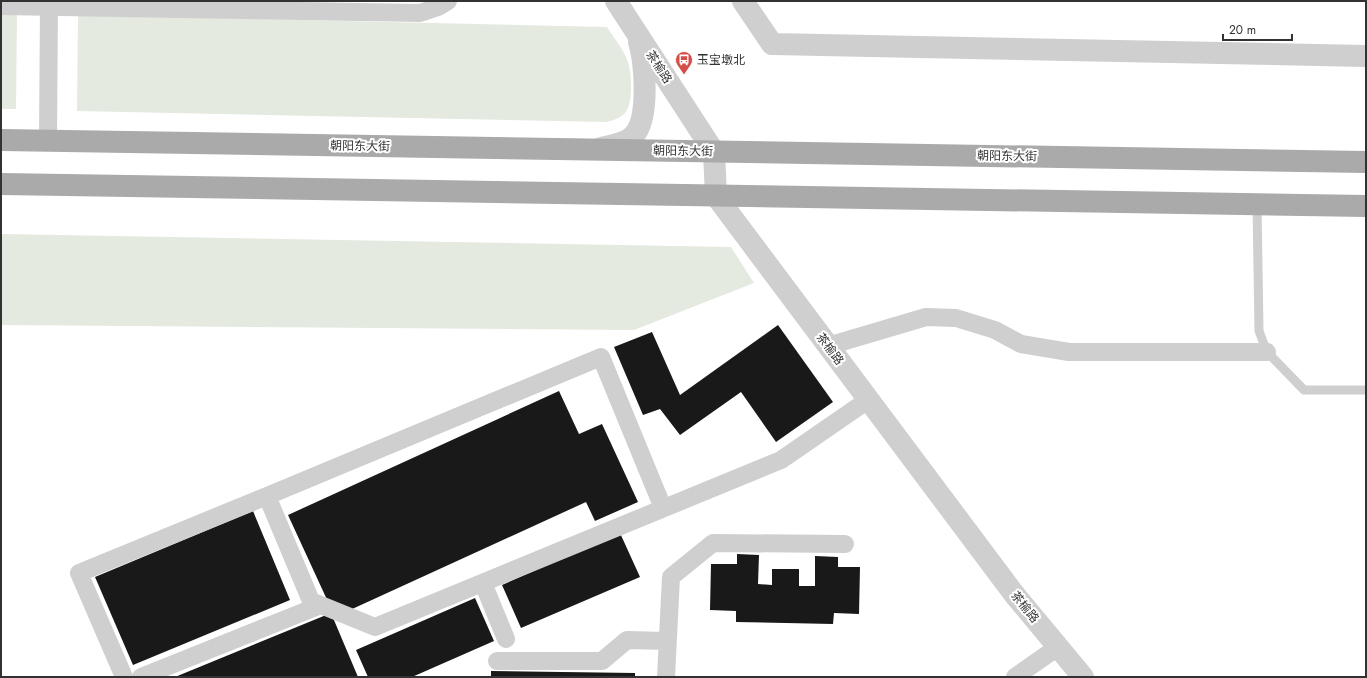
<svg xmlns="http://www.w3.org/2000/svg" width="1367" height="678" font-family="Jost,'Noto Sans SC',sans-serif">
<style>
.green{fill:#e4eadf}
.building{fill:#191919}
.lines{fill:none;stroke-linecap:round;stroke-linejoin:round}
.service{stroke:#cfcfcf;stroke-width:9}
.minor{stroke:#cfcfcf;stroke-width:18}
.tertiary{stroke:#cfcfcf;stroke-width:22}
.primary{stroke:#aaa;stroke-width:22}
.labels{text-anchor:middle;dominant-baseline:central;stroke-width:4;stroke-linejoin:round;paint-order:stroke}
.poi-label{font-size:12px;fill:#323232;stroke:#fff;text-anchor:start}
.street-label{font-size:12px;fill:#323232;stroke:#fff}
</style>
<rect width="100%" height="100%" fill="#fff"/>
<path class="green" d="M1,14h16l-1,95h-15z
M78,15l529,12c7,11 17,23 21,35 4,12 5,39 -2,50 -5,6 -12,8 -19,10l-530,-11z
M1,234l730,13 23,36 -120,47 -633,-5z"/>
<path class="building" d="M778,325l55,77 -57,40 -35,-50 -61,43 -20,-26 -17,6 -29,-68 38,-15 28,63z
M559,391l20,43 23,-10 36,78 -43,19 -9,-19 -236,108 -21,-6 -41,-89z
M253,511l37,89 -157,65 -38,-88z
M620,533l20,44 -119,51 -19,-43z
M737,554l22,1 -1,29 14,1v-16h27v17h16v-30l23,1v10h22l-1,47 -25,-1 -1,11 -97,-2v-11l-26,-1 1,-46h26z
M475,598l19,43 -82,36h-44l-12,-27z
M331,613l27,64h-183z
M491,671l144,2v4h-144z"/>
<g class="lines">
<path class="service" d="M1257,204l2,127 8,21 37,38h62"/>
<path class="minor" d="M1,6l419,7 18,-6 10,-6
M48,140l1,-139
M828,346l98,-29 30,1 39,12 26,14 48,8h198
M267,496l334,-139 62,151
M483,583l23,56
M497,661h105l25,-21 40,1
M124,677l-45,-104 188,-77 44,105 64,26 406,-167 87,-60
M141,677l180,-72
M666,677l5,-100 42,-34 132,1
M1015,677l43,-30"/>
<path class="tertiary" d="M616,1l98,151 2,44 298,398 69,83
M743,1l29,43 594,12
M601,148c11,-3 24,-4 32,-12 17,-16 12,-73 6,-94"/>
<path class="primary" d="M1,140l1365,22
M1,184l1365,22"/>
</g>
<defs>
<symbol id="bus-pin" viewBox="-11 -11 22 30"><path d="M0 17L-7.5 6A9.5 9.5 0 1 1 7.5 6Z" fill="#d44d49" stroke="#fff"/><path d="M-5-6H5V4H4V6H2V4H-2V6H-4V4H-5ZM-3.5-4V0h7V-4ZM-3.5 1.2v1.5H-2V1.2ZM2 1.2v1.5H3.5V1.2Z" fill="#fff"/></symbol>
</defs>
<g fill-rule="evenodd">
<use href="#bus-pin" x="674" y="50" width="20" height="27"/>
</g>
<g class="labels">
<g class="poi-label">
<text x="697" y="60">玉宝墩北</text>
</g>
<g class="street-label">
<text transform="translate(659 67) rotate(57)">茶榆路</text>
<text transform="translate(360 146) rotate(1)">朝阳东大街</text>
<text transform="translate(683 151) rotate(1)">朝阳东大街</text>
<text transform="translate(1007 156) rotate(1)">朝阳东大街</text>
<text transform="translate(830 349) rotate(53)">茶榆路</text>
<text transform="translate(1025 607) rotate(51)">茶榆路</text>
</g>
</g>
<rect width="1367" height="678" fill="none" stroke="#323232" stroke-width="4"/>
<path d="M1223 34v6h69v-6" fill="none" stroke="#323232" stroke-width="2"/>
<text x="1229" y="34" font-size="12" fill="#323232" stroke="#ffffff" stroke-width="3" paint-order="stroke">20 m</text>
</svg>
